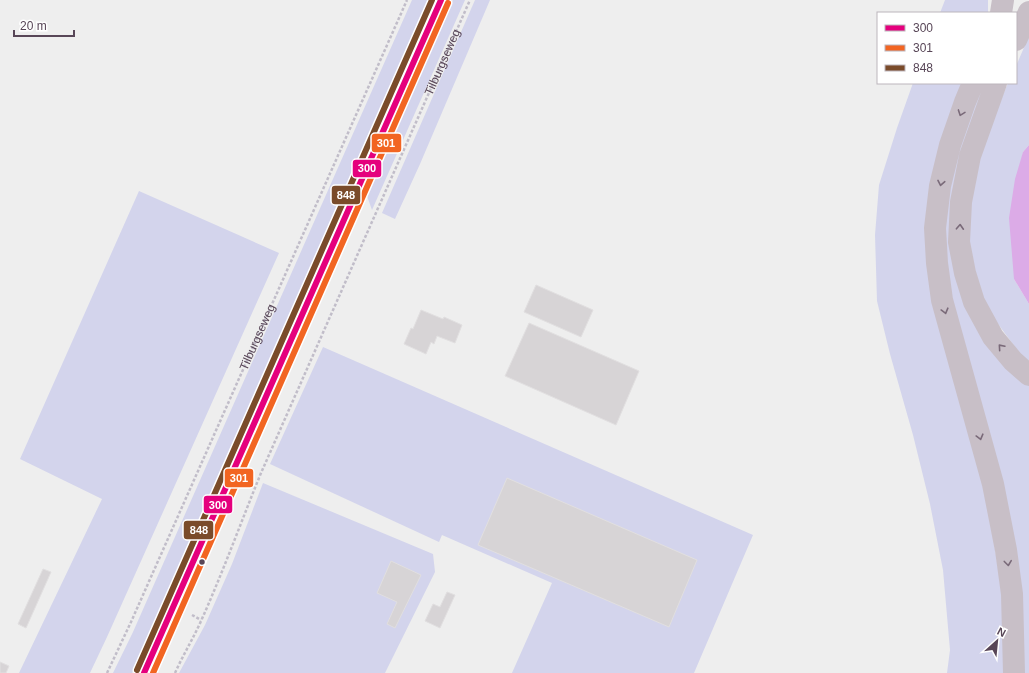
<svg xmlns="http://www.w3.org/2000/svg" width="1029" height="673" font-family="Helvetica,sans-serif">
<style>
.green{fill:#d3d4ec}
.water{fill:#dcabe7}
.building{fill:#d7d4d6;stroke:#e1dfe0}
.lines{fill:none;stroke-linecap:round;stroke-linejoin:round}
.path{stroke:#c1bdc9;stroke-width:2.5;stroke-dasharray:3 2;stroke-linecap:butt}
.minor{stroke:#d5d1d5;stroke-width:22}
.highway{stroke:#c8bfc7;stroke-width:22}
.bus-1-casing{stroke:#fff;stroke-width:9}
.bus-2-casing{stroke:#fff;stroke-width:9}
.bus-3-casing{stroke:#fff;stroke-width:9}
.bus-1{stroke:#e5007d;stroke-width:6}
.bus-2{stroke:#f26522;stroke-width:6}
.bus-3{stroke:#7a4b2a;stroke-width:6}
.oneway{stroke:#7a6a79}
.bus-dot{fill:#584657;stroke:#fff;stroke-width:1.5}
.labels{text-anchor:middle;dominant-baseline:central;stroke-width:3.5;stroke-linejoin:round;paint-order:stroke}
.street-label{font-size:12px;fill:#584657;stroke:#fff}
.line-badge{stroke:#fff;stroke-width:1.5}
.badge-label{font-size:11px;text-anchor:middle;font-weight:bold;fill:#fff}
</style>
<rect width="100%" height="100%" fill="#eee"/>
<path class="green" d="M412,0h17l-297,673h-19l20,-41z
M453,0h12l-93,210 -5,-14z
M475,0h15l-70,164 -25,55 -13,-6z
M945,0h43v13h-48z
M1029,36v109l-6,7 -9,127 15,25v57l-8,-6 -34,-46 -12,-39 -7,-36 4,-48 13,-48 23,-55h8v-17z
M913,83h49l-36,142 58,255 20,125 -1,68h-56l3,-23 -7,-80 -13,-66 -17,-69 -23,-81 -13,-53 -2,-66 4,-50 18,-57z
M981,83h10l-34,191 72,110v289h-10l-76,-406 5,-85z
M139,191l140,62 -172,384 -17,36h-71l83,-174 -82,-40z
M323,347l430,188 -59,138h-182l40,-90 -110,-48 -3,7 -169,-78z
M263,483l170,71 2,18 -50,101h-206l26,-48 27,-61z"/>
<path class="water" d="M1029,145v159l-15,-25 -5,-61 6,-39 8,-27z"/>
<path class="building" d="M536,285l57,25 -12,27 -57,-25z
M421,310l22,9 1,-2 18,8 -7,18 -18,-7 -3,8 -3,-2 -5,12 -22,-10 7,-16 2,1z
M529,323l110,48 -23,54 -111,-49z
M507,478l190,82 -28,67 -191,-82z
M391,561l30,14 -26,53 -8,-4 10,-22 -20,-9z
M43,569l8,3 -25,56 -8,-4z
M447,592l8,3 -15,33 -15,-7 8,-17 7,3z
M0,662l9,4 -3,7h-6z"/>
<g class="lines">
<g class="path">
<path d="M192,615l9,5"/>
<path id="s1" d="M107,673l24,-51 276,-622"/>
<path id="s2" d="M175,673c8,-18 18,-34 26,-52 22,-49 40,-99 60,-148l209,-473"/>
</g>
<path class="minor" d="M144,673l297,-673"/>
<path class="highway" d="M1001,13l2,-13
M1016,40l13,-28
M973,83l-8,19 -15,43 -10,41 -5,42 2,35 5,37 51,184 13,66 6,44 2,79
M996,83l-26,73 -9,46 -2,40 6,31 9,29 19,35 20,24 16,14"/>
<defs>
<path id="bus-1" d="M144,673l297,-673"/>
<path id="bus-2" d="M153,673l295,-670"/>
<path id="bus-3" d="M137,670l295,-670"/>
</defs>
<use href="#bus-1" class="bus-1-casing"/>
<use href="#bus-2" class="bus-2-casing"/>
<use href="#bus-3" class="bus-3-casing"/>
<use href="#bus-1" class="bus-1"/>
<use href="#bus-2" class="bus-2"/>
<use href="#bus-3" class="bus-3"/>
</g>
<defs><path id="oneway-chevron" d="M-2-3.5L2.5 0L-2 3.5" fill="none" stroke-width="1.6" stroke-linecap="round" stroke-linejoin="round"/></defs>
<g class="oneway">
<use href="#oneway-chevron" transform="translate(961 113) rotate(110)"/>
<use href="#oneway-chevron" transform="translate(941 183) rotate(101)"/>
<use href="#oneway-chevron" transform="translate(960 227) rotate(-87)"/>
<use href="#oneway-chevron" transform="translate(945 311) rotate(75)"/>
<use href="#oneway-chevron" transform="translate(1001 347) rotate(-131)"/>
<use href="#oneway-chevron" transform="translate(980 437) rotate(75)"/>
<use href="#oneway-chevron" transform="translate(1008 563) rotate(83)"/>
</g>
<circle class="bus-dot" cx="202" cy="562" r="3.5"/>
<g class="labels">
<g class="street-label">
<text stroke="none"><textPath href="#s2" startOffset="667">Tilburgseweg</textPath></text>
<text stroke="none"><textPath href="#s1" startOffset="368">Tilburgseweg</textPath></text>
</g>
</g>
<g class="line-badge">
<rect x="371" y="133" width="31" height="20" rx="4" fill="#f26522"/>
<rect x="352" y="159" width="30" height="19" rx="4" fill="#e5007d"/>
<rect x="331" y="185" width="30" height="20" rx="4" fill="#7a4b2a"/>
<rect x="224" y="468" width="30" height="20" rx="4" fill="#f26522"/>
<rect x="203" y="495" width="30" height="19" rx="4" fill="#e5007d"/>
<rect x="183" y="520" width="31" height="20" rx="4" fill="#7a4b2a"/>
</g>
<g class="badge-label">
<text x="386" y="147">301</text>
<text x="367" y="172">300</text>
<text x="346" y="199">848</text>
<text x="239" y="482">301</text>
<text x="218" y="509">300</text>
<text x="199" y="534">848</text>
</g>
<rect x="877" y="12" width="140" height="72" fill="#ffffff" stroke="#bcb5bc"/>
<rect x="885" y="25" width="20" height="6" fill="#e5007d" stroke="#bcb5bc"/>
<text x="913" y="32" font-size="12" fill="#584657">300</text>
<rect x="885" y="45" width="20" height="6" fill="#f26522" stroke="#bcb5bc"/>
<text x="913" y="52" font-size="12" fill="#584657">301</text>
<rect x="885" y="65" width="20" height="6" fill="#7a4b2a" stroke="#bcb5bc"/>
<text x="913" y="72" font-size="12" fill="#584657">848</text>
<g transform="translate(997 641) rotate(27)" stroke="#ffffff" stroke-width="3" paint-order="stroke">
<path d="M0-3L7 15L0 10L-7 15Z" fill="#584657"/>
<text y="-6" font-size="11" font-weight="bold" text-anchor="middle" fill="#584657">N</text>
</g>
<path d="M14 30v6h60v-6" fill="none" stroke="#584657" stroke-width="2"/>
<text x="20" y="30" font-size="12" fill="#584657" stroke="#ffffff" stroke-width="3" paint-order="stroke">20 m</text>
</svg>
